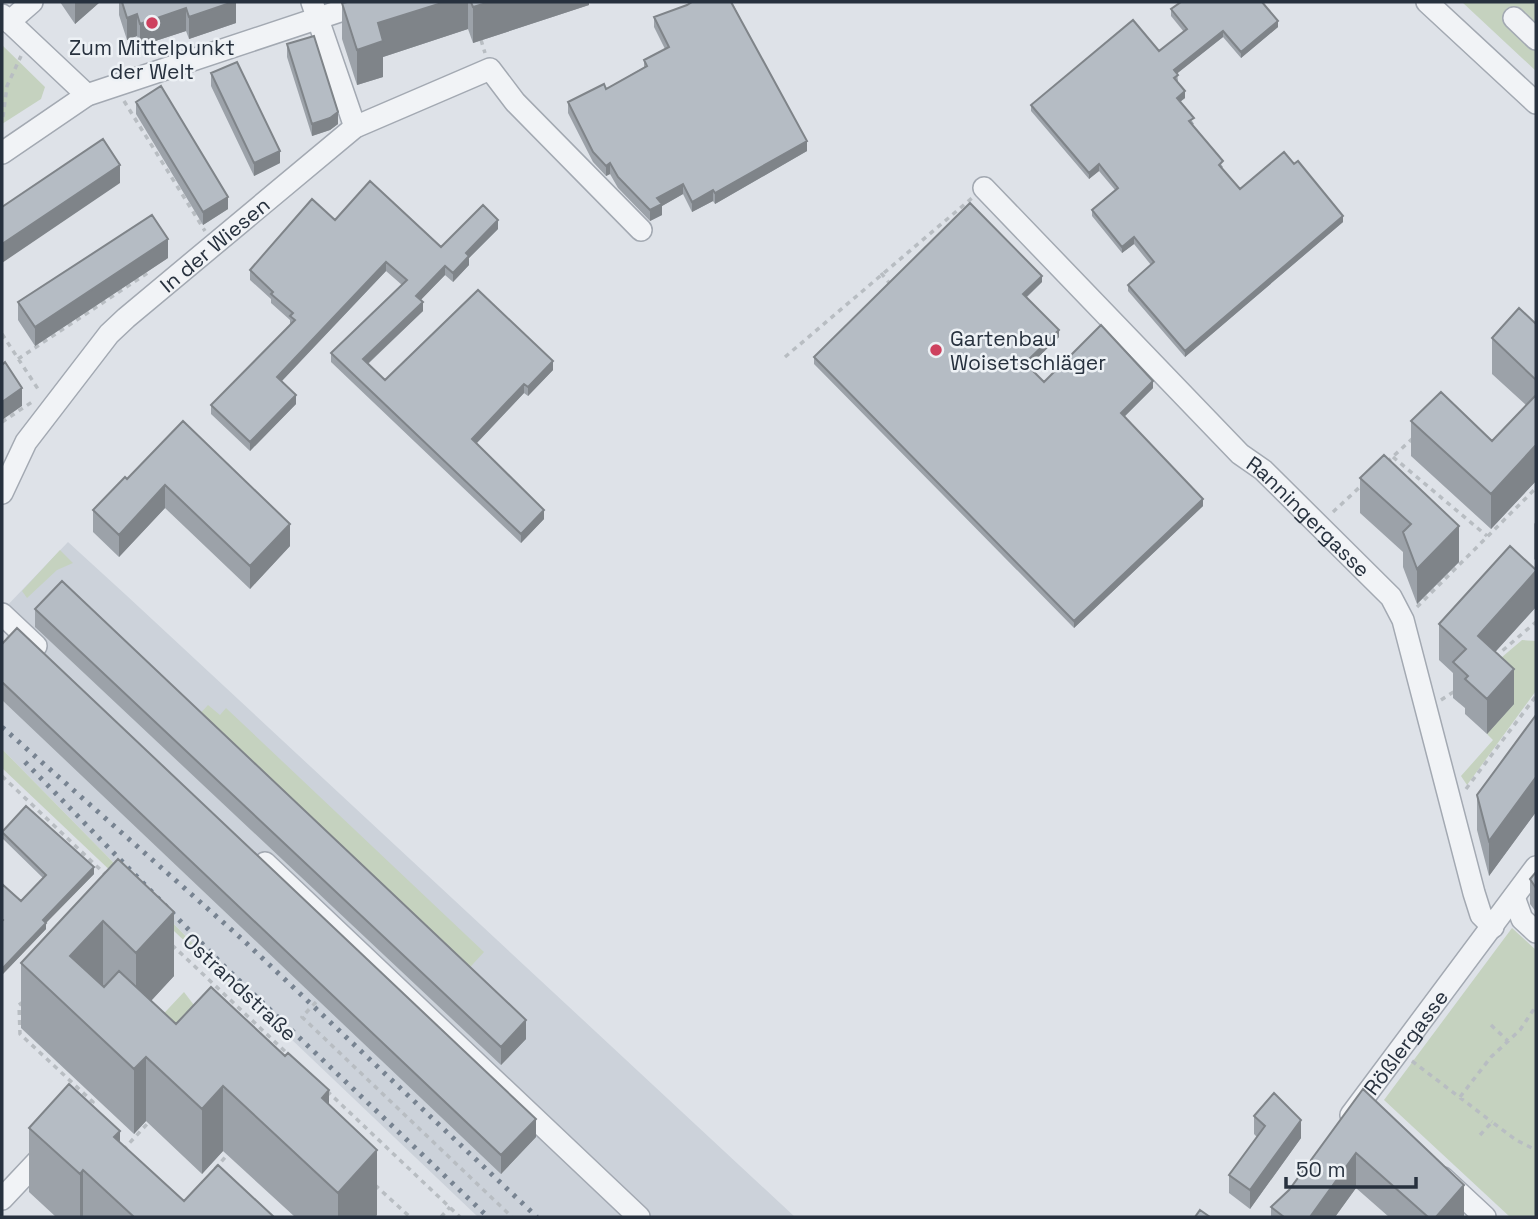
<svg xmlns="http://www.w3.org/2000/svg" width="1538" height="1219" font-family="'Space Grotesk',sans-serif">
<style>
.built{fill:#ccd2da}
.green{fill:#c5d2bf}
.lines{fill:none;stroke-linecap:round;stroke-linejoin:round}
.minor-casing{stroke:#a3a9b2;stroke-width:24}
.path{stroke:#b8bdc2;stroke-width:3.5;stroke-dasharray:5 5;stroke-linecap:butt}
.minor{stroke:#f1f3f6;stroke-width:21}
.rail{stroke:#778391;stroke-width:5;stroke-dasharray:3.5 7;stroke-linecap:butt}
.wall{fill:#9ca2a9}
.shaded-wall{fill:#7f8489}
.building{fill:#b5bcc4;stroke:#7f8489;stroke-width:2}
.poi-dot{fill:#ce415f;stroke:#edf1f5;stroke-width:2.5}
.labels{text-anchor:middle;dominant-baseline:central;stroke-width:5;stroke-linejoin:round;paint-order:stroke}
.poi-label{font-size:21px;fill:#27313e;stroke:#edf1f5}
.street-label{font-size:21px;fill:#27313e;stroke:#edf1f5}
</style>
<rect width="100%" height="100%" fill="#dee2e8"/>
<path class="built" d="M68,542l58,53 669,622h-317l-252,-240 -224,-228v-99l5,-15 -5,-5v-19z"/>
<path class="green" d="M1462,2h74v69z
M2,45l43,42 -4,12 -39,25z
M60,550l13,13 -16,7 -30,28 -5,-7z
M1522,640l14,1v50l-69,94 -6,-9 32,-36 -6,-6 -6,-59z
M208,705l12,10 6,-7 258,244 -22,24 -266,-258z
M2,749l270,275 -270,-256z
M1512,928l24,22v267h-26l-126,-117z
M184,992l22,29 -69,21z"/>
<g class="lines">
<defs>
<g id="minor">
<path d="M312,2l43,125"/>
<path d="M1427,2l109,101"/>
<path d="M2,15l85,80"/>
<path d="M1514,18l22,21"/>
<path d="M9,22l23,-20"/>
<path d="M2,153l85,-58 280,-93"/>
<path id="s1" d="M984,188l256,266 23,16 128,127 12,23 71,273 7,22 12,12"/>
<path id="s2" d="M2,493l24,-51 83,-108 17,-16 229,-191 135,-58 25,33 126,128"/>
<path d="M2,614l34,32"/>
<path d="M265,863l374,354"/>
<path d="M1514,897l8,22 14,13"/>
<path id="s3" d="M1351,1115l185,-248"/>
<path d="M1443,1178l42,39"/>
<path d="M2,1199l47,-50"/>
</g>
</defs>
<use href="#minor" class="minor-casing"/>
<path class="path" d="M481,40l4,13
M124,101l81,130
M3,117l4,-31 14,-30
M881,273l10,12
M2,334l38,58
M785,357l187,-159
M18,359l131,-87
M2,422l30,-20
M1393,457l94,79
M1387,462l25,-23
M1333,512l30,-28
M1417,607l119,-119
M1495,657l41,-35
M1441,700l14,-9
M2,776l105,100
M1466,789l70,-93
M172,945l119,112
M23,1002l-4,3 1,29 73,68 -3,4
M316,1002l-14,15 210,200
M1491,1025l17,16
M1412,1061l80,61
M327,1091l133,126
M1460,1097l31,-40 29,-27 16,-24
M1480,1135l12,-13 24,18 20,10
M123,1150l25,-27
M215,1169l13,-15
M375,1185l35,32
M441,1217l9,-10"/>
<use href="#minor" class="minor"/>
<path class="rail" d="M2,727l240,212 295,278
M25,762l200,205 263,250"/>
</g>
<path class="wall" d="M60,2h40l-25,22z
M119,2h117v21l-47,16 -3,-8 -46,15 -3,-10 -10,4 -8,-25z
M347,2h242v3l-116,38 -5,-14 -85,28v20l-26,8 -15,-46v-36z
M732,2l75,149 -92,53 -2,-3 -21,11 -9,-18 -21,12v9l-12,6 -32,-33 -8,-14 -4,2 -13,-14 -25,-49v-11l38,-13 38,-22v-7l21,-11 -11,-22v-10z
M1171,9l107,18 -37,31 -18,-21 -46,36 1,8 -1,1 8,16 -5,4 14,22 -2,1 31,42 -1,1 18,21 103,33 -158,135 -57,-66v-6l23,-20 -17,-21 -12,9 -30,-37v-6l23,-20 -16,-19 -10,8 -58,-68v-6l128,-54 25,-19 -13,-16z
M287,44l51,80 -8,6 -18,6 -25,-79z
M211,73l69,90 -26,13 -43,-90z
M136,102l92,107 -25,16 -67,-111z
M335,220l106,27 57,-18 -29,29v7l-16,17 -8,-7 -25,25 3,11 -55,53 17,16 168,-10 -25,26 -4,-3 -48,51 68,75 -23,24 -190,-181v-9l71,-68 -16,-14 -104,110 14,23 -46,47 -39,-37v-9l79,-80v-5l-19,-17v-4l-21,-19v-10z
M168,258l-133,88 -17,-26v-18z
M1042,282l-15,15 32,40 -30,29 15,16 109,6 -29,29 79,89 -129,122 -260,-264v-7z
M1536,324v157l-45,48 -80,-73v-35l81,20 34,-36 -34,-31v-36z
M183,421l107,125 -40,43 -85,-81 -46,49 -26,-25v-22l34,-31z
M1360,478l99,84 -42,42 -14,-37v-15l-43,-39z
M1536,521v40l-2,-2v-35z
M1536,570v37l-41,45 19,52 -27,30 -22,-20v-6l-12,-10v-25l-14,-13v-36z
M35,609l491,430 -25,26 -466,-438z
M2,644l534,493 -35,37 -499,-474z
M1536,715v97l-47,64 -12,-46v-35z
M2,832l92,42 -48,49v6l-44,46v-91l19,17 22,-23 -41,-40z
M118,859l56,117 -23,25 25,23 153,81 48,110 -2,2h-80l-72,-66 -21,23 -56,-53 -12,13 -113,-106v-65z
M1536,872v40l-6,-8v-25z
M1363,1089l101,128h-75l-33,-29 -21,29h-64v-10l18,-17z
M1254,1116l47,22 -51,71 -21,-16v-18l28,-38 -3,-3z
M29,1128l91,14 64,59 90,16h-218l-27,-25z"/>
<path class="shaded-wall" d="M75,2h25l-25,22z
M233,2h3v21l-47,16v-22z
M445,2h23v27l-85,28v20l-26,8v-35l21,-27z
M490,2h99v3l-116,38v-36z
M186,8v23l-46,15v-22z
M137,14v22l-10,4v-22z
M1278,21v6l-37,31v-6z
M1223,31v6l-49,39v-6z
M1185,91v7l-8,6v-6z
M338,112v12l-8,6 -18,6v-12z
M807,141v10l-92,53v-11z
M280,151v12l-26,13v-13z
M610,163v11l-4,2v-10z
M1099,164v7l-10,8v-6z
M120,165v18l-118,80v-19z
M683,184v10l-21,12v9l-12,6v-11l7,-12z
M713,190v11l-21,11v-10z
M228,197v12l-25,16v-13z
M1343,216v6l-158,135v-6z
M498,220v9l-29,29v7l-16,17v-9l13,-20z
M1134,237v7l-12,9v-6z
M168,239v19l-133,88v-19z
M386,262v9l-109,115v-9z
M445,266v9l-29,30v-9z
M1042,276v6l-19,18v-6z
M423,302v9l-60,57v-9z
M1059,330v7l-34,33v-7z
M553,361v9l-25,26v-9z
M1153,381v7l-32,32v-7z
M524,384v9l-52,55v-9z
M22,388v18l-20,14v-18z
M296,395v9l-46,47v-9z
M1536,445v36l-45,48v-35z
M165,485v23l-46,49v-22z
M1203,499v7l-129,122v-7z
M544,510v9l-23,24v-9z
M290,524v22l-40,43v-23z
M1459,526v36l-42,42v-35z
M1536,571v36l-58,64v-35z
M1514,669v35l-27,30v-35z
M1536,777v35l-47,64v-35z
M94,867v7l-51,52v-6z
M174,912v64l-38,41v-64z
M103,921v65l-33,-30z
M46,923v6l-44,46v-6z
M526,1020v19l-25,26v-18z
M146,1057v64l-12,13v-65z
M223,1086v65l-21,23v-65z
M329,1090v65l-7,-57z
M536,1119v18l-35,37v-19z
M1301,1120v18l-51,71v-19z
M120,1131v65l-6,-59z
M377,1150v65l-2,2h-37v-24z
M1356,1153v35l-21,29h-25z
M83,1170v47h-3v-43z
M1464,1185v32h-28z"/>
<path class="building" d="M122,2h111l-44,15 -3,-9 -46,16 -3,-10 -10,4z
M347,2h98l-67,21 5,18 -26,9 -15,-47z
M471,2h19l-17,5z
M692,2h39l76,139 -92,52 -2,-3 -21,12 -9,-18 -26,14 5,6 -12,6 -32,-33 -8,-14 -4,3 -13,-14 -25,-50 36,-18 2,5 41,-23 -3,-6 25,-13 -15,-30 33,-12z
M1181,2h81l16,19 -37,31 -18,-21 -49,39 4,5 -4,3 11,13 -8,7 17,20 -5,3 34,40 -4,4 21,24 44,-37 10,12 4,-3 45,55 -158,135 -57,-66 26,-23 -20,-25 -12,10 -30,-37 26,-22 -19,-24 -10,9 -58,-68 102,-85 26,31 28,-22 -16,-20z
M314,36l24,76 -8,6 -18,6 -25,-80z
M237,62l43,89 -26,12 -43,-90z
M161,86l67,111 -25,15 -67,-110z
M103,139l17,26 -118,79v-37z
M370,181l71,66 42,-42 15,15 -32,33 3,3 -16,17 -8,-7 -29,30 7,6 -60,57 22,21 93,-90 75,71 -25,26 -4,-3 -52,55 72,71 -23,24 -190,-181 76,-73 -21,-18 -109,115 19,18 -46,47 -39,-37 84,-85 -5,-4 3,-3 -22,-19 2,-2 -23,-22 62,-71 23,21z
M970,203l72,73 -19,18 36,36 -34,33 19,19 57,-57 52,56 -32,32 82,86 -129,122 -260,-264z
M152,215l16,24 -133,88 -17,-25z
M1519,308l17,16v56l-44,-42z
M5,362l17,26 -20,14v-37z
M1441,392l51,49 44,-46v50l-45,49 -80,-73z
M183,421l107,103 -40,42 -85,-81 -46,50 -26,-25 32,-33 2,2z
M1384,455l75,71 -42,43 -14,-37 8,-8 -51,-46z
M1510,546l26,24v1l-58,65 36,33 -27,30 -22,-20 3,-3 -15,-14 13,-13 -27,-25z
M62,581l464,439 -25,27 -466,-438z
M17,628l519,491 -35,36 -499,-473v-38z
M1536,715v62l-47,64 -12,-46z
M26,806l68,61 -51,53 3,3 -44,46v-48l1,-1 -1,-1v-35l19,17 25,-26 -44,-43z
M118,859l56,53 -38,41 -33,-32 -33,35 34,31 15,-16 57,53 35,-37 74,69 3,-3 41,37 -7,8 55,52 -39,43 -115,-107 -21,23 -56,-52 -12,12 -113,-106z
M1536,872v16l-6,-9z
M69,1084l51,47 -6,6 70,64 34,-36 56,52h-140l-51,-47 -3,4 -51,-46z
M1363,1089l101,96 -28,32h-8l-72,-64 -46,64h-26l-13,-10 18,-17z
M1274,1093l27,27 -51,70 -21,-15 36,-49 -11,-10z
M1200,1210l10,7h-15z"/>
<g class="poi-dot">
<circle cx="152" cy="23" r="7"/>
<circle cx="936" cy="350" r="7"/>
</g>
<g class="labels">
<g class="poi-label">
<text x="152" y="47">Zum Mittelpunkt<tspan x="152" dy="24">der Welt</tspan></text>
<text x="950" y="338" text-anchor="start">Gartenbau<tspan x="950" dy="24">Woisetschläger</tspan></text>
</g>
<g class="street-label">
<text stroke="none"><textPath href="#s2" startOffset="331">In der Wiesen</textPath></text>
<text stroke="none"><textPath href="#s1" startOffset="462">Ranningergasse</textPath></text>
<text transform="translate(240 987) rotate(43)">Ostrandstraße</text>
<text stroke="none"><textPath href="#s3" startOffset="91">Rößlergasse</textPath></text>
</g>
</g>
<rect width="1538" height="1219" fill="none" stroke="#27313e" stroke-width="7"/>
<path d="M1286 1177v10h130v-10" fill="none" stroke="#27313e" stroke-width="3.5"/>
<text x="1296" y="1177" font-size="21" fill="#27313e" stroke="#edf1f5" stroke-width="5" paint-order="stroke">50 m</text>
</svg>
